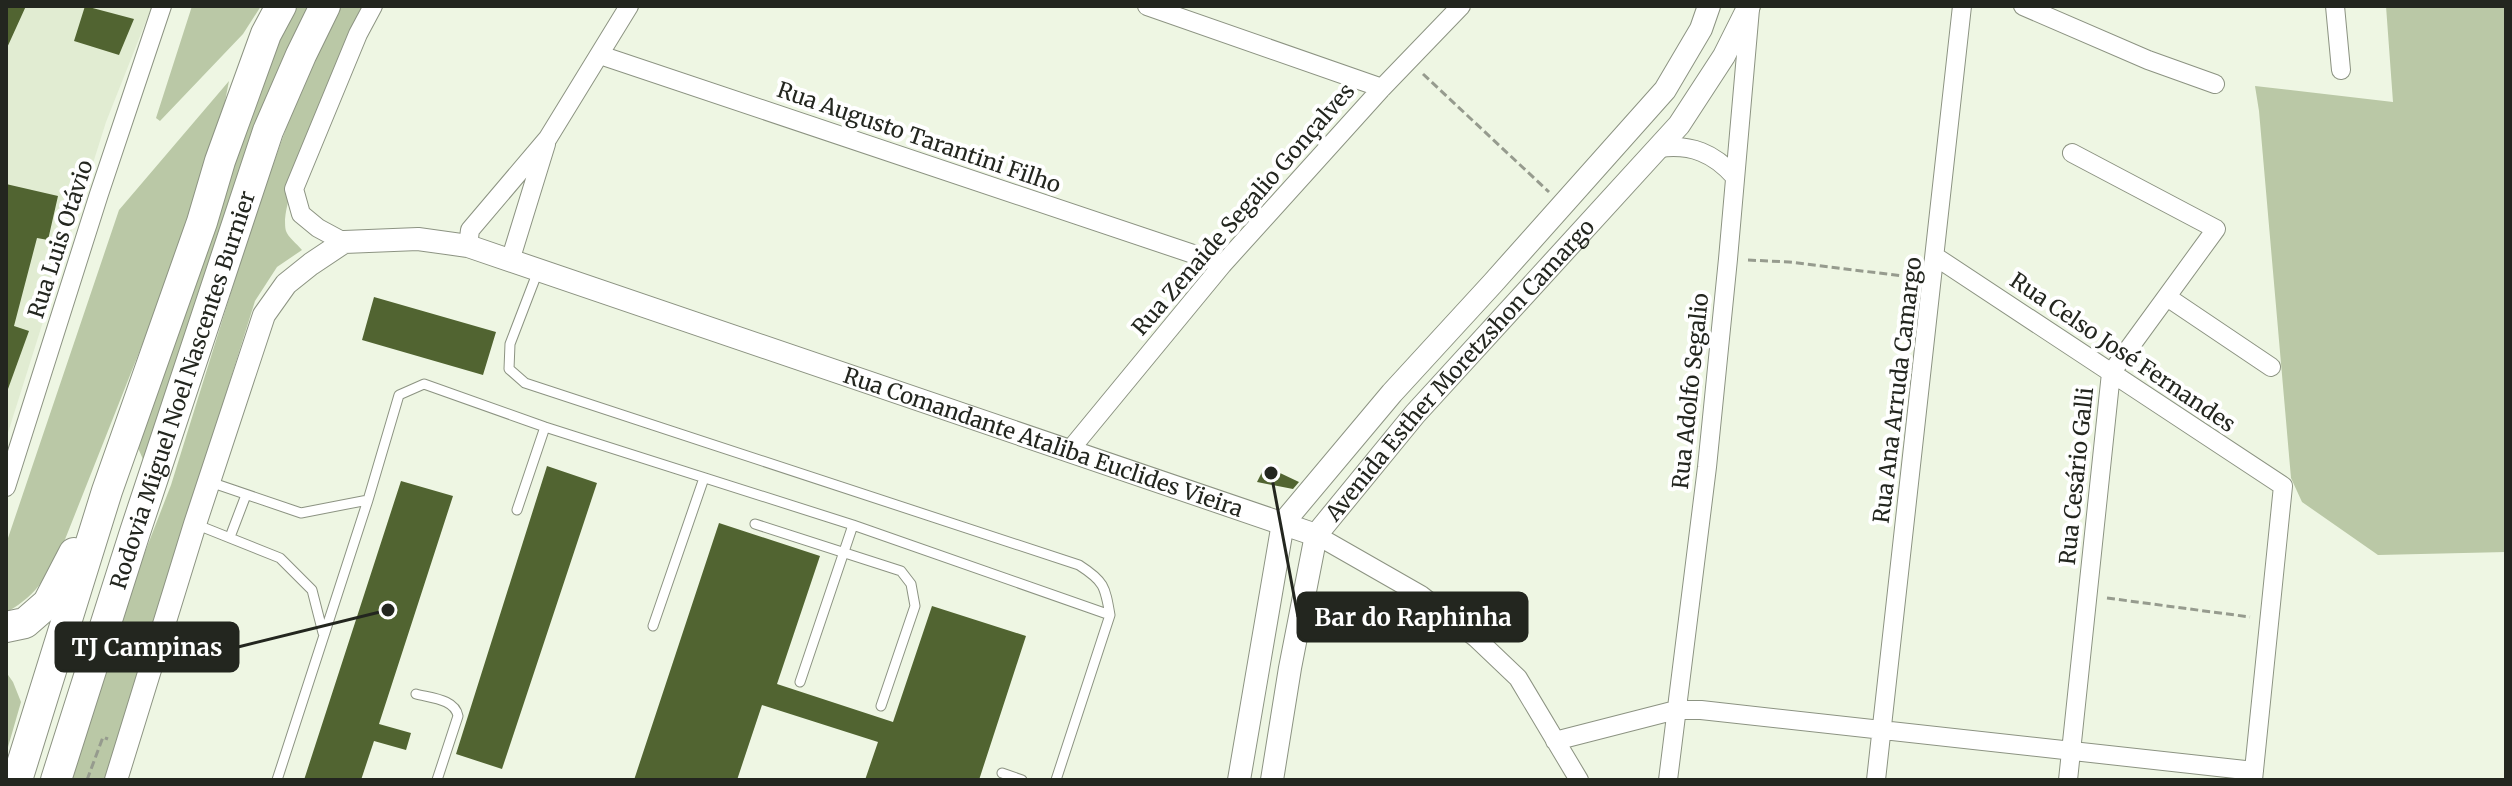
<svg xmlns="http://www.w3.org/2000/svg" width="2512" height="786" font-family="Merriweather,serif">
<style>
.built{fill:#e1ecd2}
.green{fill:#bac8a6}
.building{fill:#516431}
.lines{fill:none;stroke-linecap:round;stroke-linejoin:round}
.service-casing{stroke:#8c9382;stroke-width:11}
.minor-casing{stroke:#8c9382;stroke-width:20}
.tertiary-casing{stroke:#8c9382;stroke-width:24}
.trunk-casing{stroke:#8c9382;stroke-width:32}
.path{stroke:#969b8e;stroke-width:3;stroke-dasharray:8 4;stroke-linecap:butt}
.service{stroke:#fff;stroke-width:9}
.minor{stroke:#fff;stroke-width:18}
.tertiary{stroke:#fff;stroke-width:22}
.trunk{stroke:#fff;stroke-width:30}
.labels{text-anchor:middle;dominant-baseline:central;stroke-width:8;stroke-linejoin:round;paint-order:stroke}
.street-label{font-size:22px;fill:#23261f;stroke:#fff}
.leader{fill:none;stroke:#23261f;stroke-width:3}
.callout-dot{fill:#23261f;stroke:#fff;stroke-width:3}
.callout{fill:#23261f;stroke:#23261f;stroke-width:3}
.callout-label{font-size:24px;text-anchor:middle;font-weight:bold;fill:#fff}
</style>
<rect width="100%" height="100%" fill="#eef6e3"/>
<path class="built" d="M6,6h146l-46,116 -100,317z"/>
<path class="green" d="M192,6h69l-18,28 -83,87 -4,-3z
M292,6h23l-169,460 -8,-18 47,-149z
M338,6h28c-16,39 -90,193 -80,225 2,6 11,13 16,19l-25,17 -22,34 -150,479h-35l53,-171 48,-124 85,-273 50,-139z
M2386,6h120v546l-128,3 -76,-53 -11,-24 -32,-367 -4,-25 138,16z
M229,81l-9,46 -59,170 -97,245c-17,33 -24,51 -57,70l-1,-68 113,-334z
M6,672l7,10 8,20 -15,52z"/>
<path class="building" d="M6,6h20l-20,44z
M85,6l49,13 -15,36 -45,-14z
M6,184l52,12 -10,44 -11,-2 -23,88 15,5 -21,58h-2z
M374,297l122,35 -13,43 -121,-35z
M547,466l50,17 -95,286 -46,-15z
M1265,466l34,16 -6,7 -36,-7z
M401,481l52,15 -74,228 32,9 -5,17 -32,-9 -13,39h-57z
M719,523l101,33 -43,128 116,38 39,-116 94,30 -47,144h-114l13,-38 -116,-37 -25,75h-103z"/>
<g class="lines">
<defs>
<path id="service" d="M538,271l-28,73 -1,25 16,14 554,182c25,16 26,21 31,50l-54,165
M210,482l91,31 67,-13
M517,510l28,-83
M195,524l85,34 32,32 11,43
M755,524l146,47 10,13 4,22 -34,100
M230,537l16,-42
M653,626l51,-148
M800,682l53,-157
M416,694c15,4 39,5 42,22l-21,64
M1002,773l20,7
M277,780l91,-280 31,-105 25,-11 121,43 308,98 257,90"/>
<path id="minor" d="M1147,6l235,82
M2023,6l125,54 67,24
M2335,6l6,64
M600,55l623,209
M1660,148c31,-4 54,5 75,29
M344,242l-26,-14 -17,-14 -7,-25 64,-155 15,-28
M468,246l2,-16 78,-92 81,-132
M1936,257l347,229 -30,294
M510,261l36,-117
M2167,297l104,70
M1069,451l154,-187 159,-176 79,-82
M6,487l93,-293 63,-188
M1316,535l105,60 55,43 42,40 61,102
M1555,741l121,-31h25l553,61
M1668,780l39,-313 21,-208 22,-250
M1876,780l86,-774
M2068,780l43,-407 105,-144 -144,-76"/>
<g id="tertiary">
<path id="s1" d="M116,780l79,-256 69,-209 22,-31 25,-20 33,-22 74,-3 50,7 848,289"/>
<path d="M1239,780l44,-257 109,-130 101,-110 172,-193 36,-61 8,-23"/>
<path id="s2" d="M1272,780l18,-112 26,-133 99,-121 264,-289 45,-69 25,-50"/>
</g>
<g id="trunk">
<path d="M6,627l19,-4 23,-20 26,-50"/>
<path d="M17,780l90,-289 95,-269 18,-61 46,-127 15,-28"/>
<path id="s3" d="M56,780l79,-248 133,-401 33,-76 24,-49"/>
</g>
</defs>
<use href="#service" class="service-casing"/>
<use href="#minor" class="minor-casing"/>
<use href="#tertiary" class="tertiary-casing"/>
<use href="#trunk" class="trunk-casing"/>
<path class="path" d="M1423,74l126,118
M1748,260l41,2 122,15
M2107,598l143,19
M87,780l16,-43 5,2"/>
<use href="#service" class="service"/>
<use href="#minor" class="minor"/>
<use href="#tertiary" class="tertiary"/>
<use href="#trunk" class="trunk"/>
</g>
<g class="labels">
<g class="street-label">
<text transform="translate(919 137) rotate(19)">Rua Augusto Tarantini Filho</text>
<text transform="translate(1243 209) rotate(-49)">Rua Zenaide Segalio Gonçalves</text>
<text transform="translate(60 239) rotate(-72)">Rua Luis Otávio</text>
<text transform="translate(2123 352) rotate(34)">Rua Celso José Fernandes</text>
<text stroke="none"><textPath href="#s2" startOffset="468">Avenida Esther Moretzshon Camargo</textPath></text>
<text stroke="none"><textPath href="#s3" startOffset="410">Rodovia Miguel Noel Nascentes Burnier</textPath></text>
<text transform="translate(1897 390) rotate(-83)">Rua Ana Arruda Camargo</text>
<text transform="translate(1690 391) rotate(-84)">Rua Adolfo Segalio</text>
<text stroke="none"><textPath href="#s1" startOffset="1330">Rua Comandante Ataliba Euclides Vieira</textPath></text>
<text transform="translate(2076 476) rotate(-84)">Rua Cesário Galli</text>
</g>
</g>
<path class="leader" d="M1271 473L1298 617M388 610L238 647"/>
<g class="callout-dot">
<circle cx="1271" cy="473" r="8"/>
<circle cx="388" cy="610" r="8"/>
</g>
<g class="callout">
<rect x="1298" y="593" width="229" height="48" rx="8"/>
<rect x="56" y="623" width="182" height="48" rx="8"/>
</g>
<g class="callout-label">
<text x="1413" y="626">Bar do Raphinha</text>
<text x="147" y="656">TJ Campinas</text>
</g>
<rect width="2512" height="786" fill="none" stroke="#23261f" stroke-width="16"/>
</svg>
